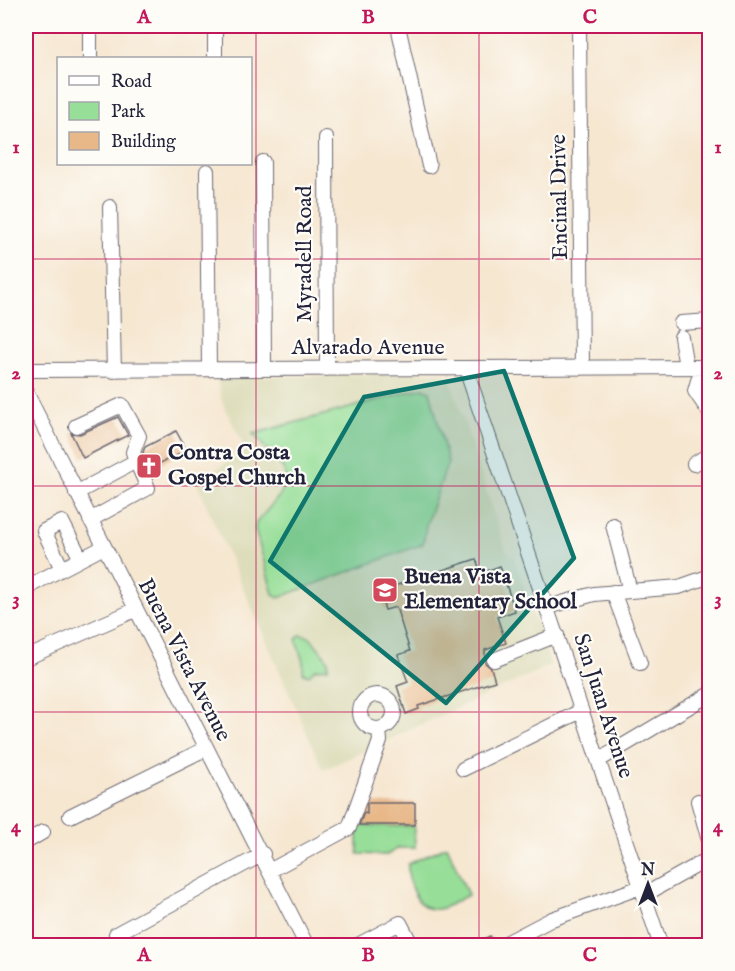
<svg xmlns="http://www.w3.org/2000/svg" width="735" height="971" font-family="'IM FELL English',serif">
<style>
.built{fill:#deddbb}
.green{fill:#97de98;stroke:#5c806a;stroke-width:1.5}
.building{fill:#e8b889}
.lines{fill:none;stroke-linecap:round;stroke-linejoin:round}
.minor-casing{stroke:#6c6770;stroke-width:16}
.minor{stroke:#fff;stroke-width:14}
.marked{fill:#0f766e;fill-opacity:0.2;stroke:#0f766e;stroke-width:4.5;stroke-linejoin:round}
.grid{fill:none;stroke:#c2185b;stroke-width:1.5;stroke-opacity:0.55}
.labels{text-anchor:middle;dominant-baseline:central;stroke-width:4.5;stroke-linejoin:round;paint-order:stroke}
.street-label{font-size:22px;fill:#22223b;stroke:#fdfcf7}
.poi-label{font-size:22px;font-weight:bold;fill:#22223b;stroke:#fdfcf7;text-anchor:start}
.neatline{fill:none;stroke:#c2185b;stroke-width:2}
.grid-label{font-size:20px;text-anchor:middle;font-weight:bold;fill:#c2185b}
</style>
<rect width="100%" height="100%" fill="#fdfcf7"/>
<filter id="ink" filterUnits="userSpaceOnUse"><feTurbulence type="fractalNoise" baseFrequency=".0167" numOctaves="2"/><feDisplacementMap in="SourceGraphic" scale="12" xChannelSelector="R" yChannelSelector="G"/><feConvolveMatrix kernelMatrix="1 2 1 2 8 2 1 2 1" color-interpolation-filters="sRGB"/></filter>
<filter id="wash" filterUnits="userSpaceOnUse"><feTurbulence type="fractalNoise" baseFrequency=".008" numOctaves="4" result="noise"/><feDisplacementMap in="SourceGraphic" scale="24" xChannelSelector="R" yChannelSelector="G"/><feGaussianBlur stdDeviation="1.35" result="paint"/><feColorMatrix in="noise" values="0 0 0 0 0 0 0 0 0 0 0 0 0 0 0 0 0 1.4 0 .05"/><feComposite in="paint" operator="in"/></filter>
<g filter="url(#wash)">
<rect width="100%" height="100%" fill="#f6e7d1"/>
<path class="built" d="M443,372l7,6 56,173 7,4 38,110 -228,105 -127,-289 50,-30 -24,-50 -5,-23z"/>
<path class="green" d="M423,388l7,3 18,71 -22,63 -3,19 -145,54 -5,-4 -18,-65 1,-6 25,-29 5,-17 -3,-9 -30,-34z
M300,635l10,2 18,23v8l-13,1 -6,6 -6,-2v-11l-7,-23z
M358,826h56l1,22h-17l-11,7 -29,-1z
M447,846l21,49c-8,4 -17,10 -25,13 -26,8 -36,-25 -35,-44z"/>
<g id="blocks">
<path class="building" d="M118,417l10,18 -45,23 -12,-25 9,1z
M176,431l11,20 -38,17 -6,-16 2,-5z
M476,559l5,14 19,-7 15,45 -18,6 9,26 -21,7v13l6,5 4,13 -77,25 1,3 -13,5 -9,-28 11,-4 -10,-27 12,-4 -14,-44 -11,3 -6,-19z
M367,803h48v22h-56l5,-12 3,1z
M490,936l4,9h-23z"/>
</g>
</g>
<g filter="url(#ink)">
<use href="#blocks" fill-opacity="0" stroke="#6c6770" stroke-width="1.5"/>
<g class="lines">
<defs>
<path id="minor" d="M90,26v32
M215,26v32
M398,26l31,140
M579,26l3,342
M326,138l1,231
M263,162l1,206
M207,171l2,197
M110,207l4,164
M681,323l29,-2
M681,337l5,30
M702,367l-7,24 15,22
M26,370l684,-3
M469,378l192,568
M26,392l281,554
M76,426l46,-21 17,31 -6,16 3,9
M694,464l16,-10
M76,493l60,-32 12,27 -58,32
M613,525l17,66
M62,569l-18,-38 18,-9 19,37
M26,592l7,-8 71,-37
M613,592l27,71
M548,607l46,-13 85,-7 31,-11
M26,658l109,-48
M494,660l63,-25
M360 712a17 17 0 1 1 34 0a17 17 0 1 1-34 0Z
M599,760l111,-66
M463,769l118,-58
M698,801l12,43
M70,816l135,-67
M26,842l17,-10
M271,870l78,-42 31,-87 -1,-12
M644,895l66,-37
M116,934l147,-80
M506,943l46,-24 89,-32
M356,946l44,-23 12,23"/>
</defs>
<use href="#minor" class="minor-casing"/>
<use href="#minor" class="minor"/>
</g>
</g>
<path class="marked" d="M504,371l70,187 -128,145 -176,-142 94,-164z"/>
<path class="grid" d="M256,26v920M479,26v920M26,259h684M26,486h684M26,712h684"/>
<defs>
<symbol id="church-square" viewBox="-11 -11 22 22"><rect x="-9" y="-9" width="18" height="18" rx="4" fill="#d1495b" stroke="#fdfcf7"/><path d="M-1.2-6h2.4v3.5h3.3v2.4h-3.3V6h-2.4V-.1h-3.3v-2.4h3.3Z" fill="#fff"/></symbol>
<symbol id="school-square" viewBox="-11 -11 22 22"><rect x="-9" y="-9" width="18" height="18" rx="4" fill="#d1495b" stroke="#fdfcf7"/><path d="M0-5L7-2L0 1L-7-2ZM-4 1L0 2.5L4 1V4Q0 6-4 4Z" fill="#fff"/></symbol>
</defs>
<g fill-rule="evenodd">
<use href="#church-square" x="134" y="451" width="30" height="30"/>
<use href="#school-square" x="370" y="575" width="30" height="30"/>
</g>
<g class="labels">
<g class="street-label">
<text transform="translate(560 197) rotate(-91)">Encinal Drive</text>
<text transform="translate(305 254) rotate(-90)">Myradell Road</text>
<text x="368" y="348">Alvarado Avenue</text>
<text transform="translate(184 660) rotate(63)">Buena Vista Avenue</text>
<text transform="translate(603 706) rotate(72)">San Juan Avenue</text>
</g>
<g class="poi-label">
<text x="168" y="453">Contra Costa<tspan x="168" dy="25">Gospel Church</tspan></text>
<text x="404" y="577">Buena Vista<tspan x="404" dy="25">Elementary School</tspan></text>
</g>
</g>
<rect width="735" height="971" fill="none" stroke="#fdfcf7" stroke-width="66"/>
<rect x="57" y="57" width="195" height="108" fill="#fdfcf7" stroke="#a5a5ac" stroke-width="1.5"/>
<rect x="69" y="76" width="30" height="9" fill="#ffffff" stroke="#a5a5ac" stroke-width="1.5"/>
<text x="111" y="87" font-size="18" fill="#22223b">Road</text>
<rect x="69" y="102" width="30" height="18" fill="#97de98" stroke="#a5a5ac" stroke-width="1.5"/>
<text x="111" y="117" font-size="18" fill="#22223b">Park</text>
<rect x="69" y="132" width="30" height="18" fill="#e8b889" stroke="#a5a5ac" stroke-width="1.5"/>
<text x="111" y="147" font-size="18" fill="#22223b">Building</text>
<g transform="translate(648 884)" stroke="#fdfcf7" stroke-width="4.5" paint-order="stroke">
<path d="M0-4.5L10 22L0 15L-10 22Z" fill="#22223b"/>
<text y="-9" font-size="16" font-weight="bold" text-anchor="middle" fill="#22223b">N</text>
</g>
<rect x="33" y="33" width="669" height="905" class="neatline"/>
<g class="grid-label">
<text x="144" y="23">A</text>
<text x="368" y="23">B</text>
<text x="590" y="23">C</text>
<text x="16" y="153">1</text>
<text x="718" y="153">1</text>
<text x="16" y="379">2</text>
<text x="718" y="379">2</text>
<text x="16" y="605">3</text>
<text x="718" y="605">3</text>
<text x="16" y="832">4</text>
<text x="718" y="832">4</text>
<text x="144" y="961">A</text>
<text x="368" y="961">B</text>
<text x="590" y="961">C</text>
</g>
</svg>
